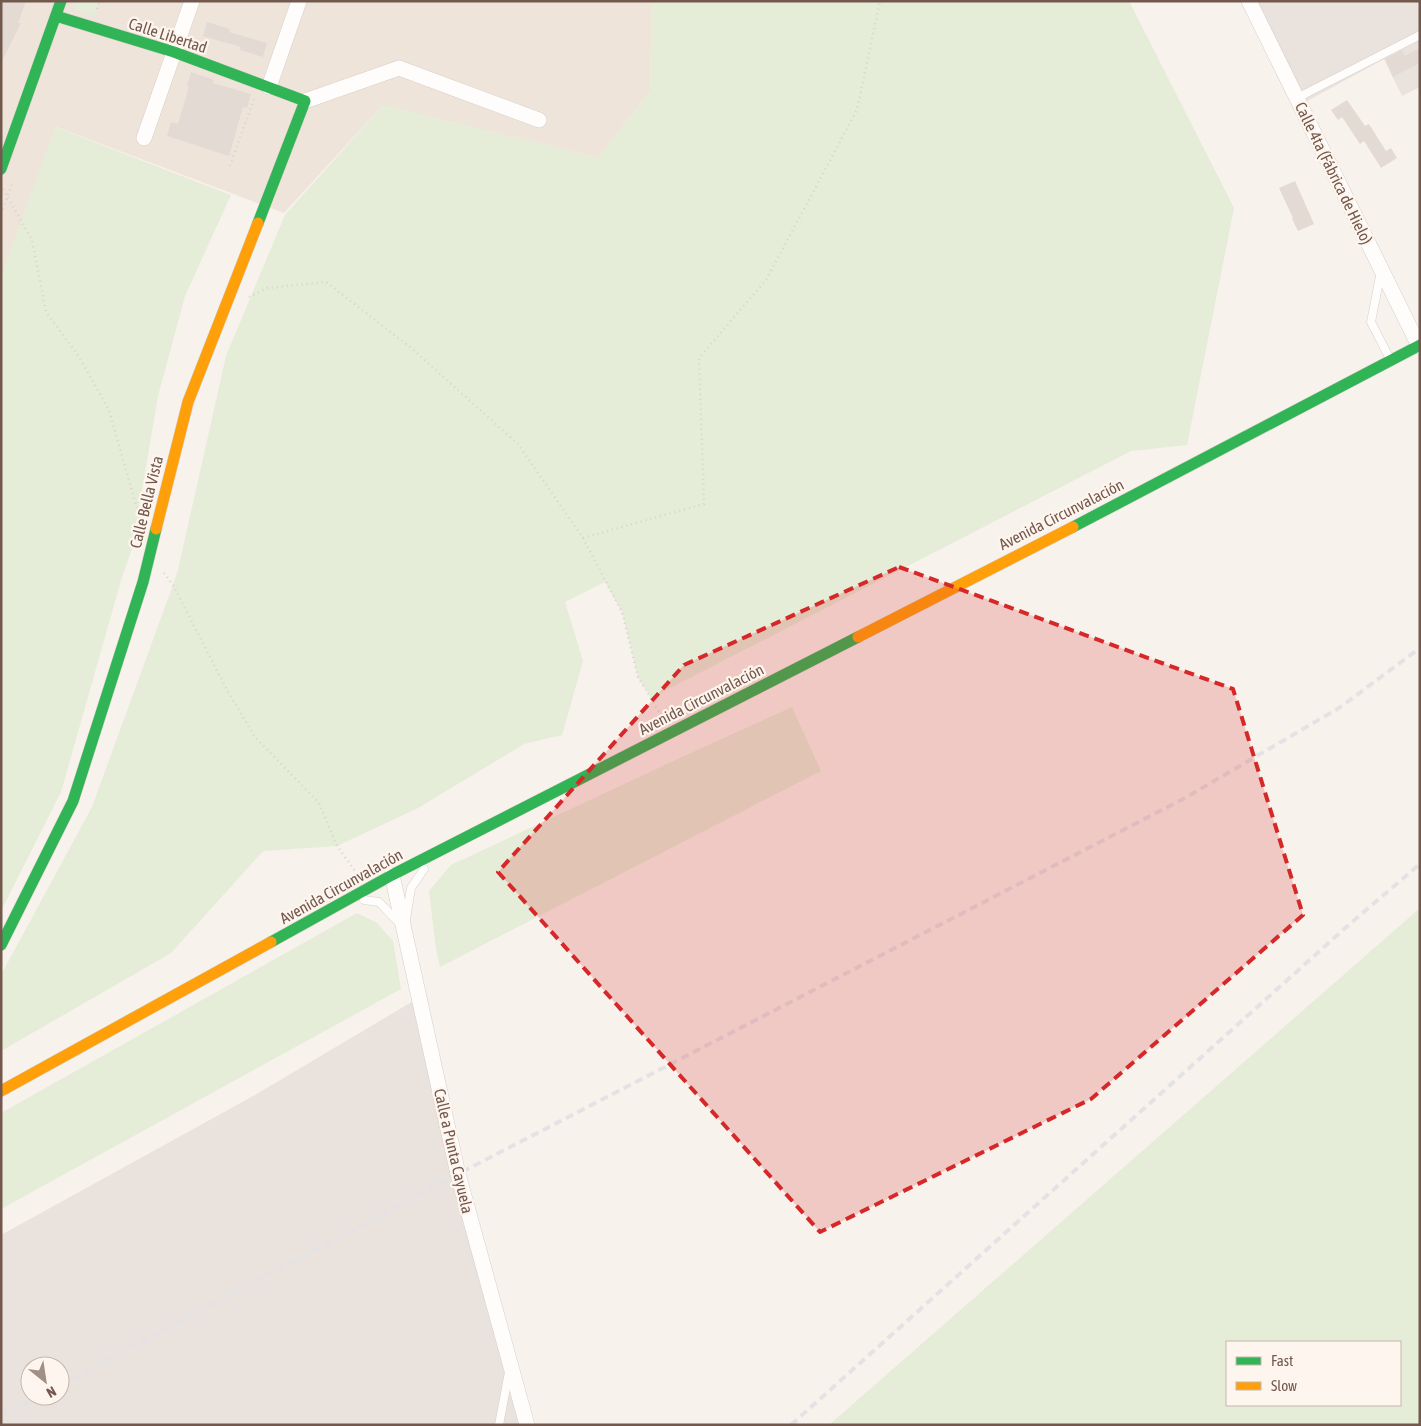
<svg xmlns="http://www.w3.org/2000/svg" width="1421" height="1426" font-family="'Asap Condensed',sans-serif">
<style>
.residential{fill:#efe4da}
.industrial{fill:#e9e2dd;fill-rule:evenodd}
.green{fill:#e5ecd8;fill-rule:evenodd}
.building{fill:#e3dad4}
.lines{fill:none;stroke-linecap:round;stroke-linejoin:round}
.lane-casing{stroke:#d6cfca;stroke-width:9}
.street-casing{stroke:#d6cfca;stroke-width:16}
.fast-casing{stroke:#d6cec8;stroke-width:12}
.slow-casing{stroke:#d6cec8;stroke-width:12}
.path{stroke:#dad2cf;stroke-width:2.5;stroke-dasharray:1 4;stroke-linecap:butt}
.lane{stroke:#fefdfc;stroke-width:8}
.street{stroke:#fefdfc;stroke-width:15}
.fast{stroke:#30b455;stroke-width:11}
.slow{stroke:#ff9f0a;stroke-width:11}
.rail{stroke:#e4e2e4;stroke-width:4;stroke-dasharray:8 5;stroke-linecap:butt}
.marked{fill:#d62828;fill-opacity:0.2;stroke:#d62828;stroke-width:4;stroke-dasharray:10 6;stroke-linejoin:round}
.labels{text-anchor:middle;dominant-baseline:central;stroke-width:4.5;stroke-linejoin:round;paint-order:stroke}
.street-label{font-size:16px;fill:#73584d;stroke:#fef6ee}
</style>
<rect width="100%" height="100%" fill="#f7f2ec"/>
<path class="residential" d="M1,1h651l-2,91 -52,66 -215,-53 -99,108 -228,-86 -55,151z"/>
<path class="industrial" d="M1249,1h171v86l-18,9 -18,-37 -84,46z
M415,1000l112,425h-526v-190l254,-140zM30,1366h30v30h-30z"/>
<path class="green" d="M77,1h23l-5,15 -21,-7z
M652,1h477l105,207 -47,237 -56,6 -480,247 -13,-21 -16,-65 -17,-30 -40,20 18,59 -21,74 -38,9 -106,64 -81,38 -74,5 -92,102 -170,98v-76l91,-168 81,-222 5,-15 48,-214 59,-141 98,-110 215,53 52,-66z
M55,127l176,68 -46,101 -27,100 -26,153 -10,28 -61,215 -60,119v-633z
M792,707l29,64 -381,196 -4,-18 -7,-58 22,-26 233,-109z
M1420,908v517h-591zM1400,1342v63h-173v-63z
M357,913l20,10 16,18 8,48 -400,220v-96z"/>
<path class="building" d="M1,1h25l-8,22h3l-20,40z
M207,22l23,7 -1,3 38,11 -4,14 -23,-7 1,-3 -38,-11z
M1420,48v15l-27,14 -8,-18 17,-9 3,6z
M191,72l23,8 -1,3 38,11 -4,14 -4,-1 -14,49 -62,-20 4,-14 7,2 11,-37 -2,-1z
M1347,100l18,26 4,-2 17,27 5,-3 6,10 -16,10 -17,-27 -4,3 -18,-27 -4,3 -7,-10z
M1295,181l19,43 -16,7 -6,-12 1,-1 -14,-30z"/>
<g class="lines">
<defs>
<path id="lane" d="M1297,98l123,-63
M1381,271l-10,51 18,35
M364,900l15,2 22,23
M406,919l5,-31 13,-19
M499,1425l10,-53"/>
<path id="street" d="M1249,1l170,345
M269,87l30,-86
M305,101l94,-33 140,52
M144,138l48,-137
M392,875l66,299 69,251"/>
<path id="fast" d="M56,16l118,36 131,49 -47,122
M1,169l60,-168
M1073,527l347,-182
M271,942l121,-67 466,-238
M1,945l72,-144 70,-219 13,-53"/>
<path id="slow" d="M156,529l32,-127 70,-179
M858,637l215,-110
M1,1091l270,-149"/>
</defs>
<use href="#lane" class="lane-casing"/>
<use href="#street" class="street-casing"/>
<use href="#fast" class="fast-casing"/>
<use href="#slow" class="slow-casing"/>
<path class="path" d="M97,9l3,-8
M230,166l24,-67
M3,189l29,51 14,72 32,43 31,55 31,109
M1,214l11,-30
M249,297l18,-9 59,-6 84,65 108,97 65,94 39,74 16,65 23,38
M583,538l121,-34 -5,-146 67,-78 91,-170 23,-109
M164,573l9,12 55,107 27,45 64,66 18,43 18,25"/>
<use href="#lane" class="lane"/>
<use href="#street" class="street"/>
<use href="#fast" class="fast"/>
<use href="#slow" class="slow"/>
<path class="rail" d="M60,1385l398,-211 727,-376 154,-90 81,-60
M1,1416l38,-20
M791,1425l561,-503 68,-58"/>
</g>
<path class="marked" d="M899,567l334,122 70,226 -212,184 -271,133 -322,-360 186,-207z"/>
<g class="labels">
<g class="street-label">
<text transform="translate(168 35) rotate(18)">Calle Libertad</text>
<text transform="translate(1334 173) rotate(64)">Calle 4ta (Fábrica de Hielo)</text>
<text transform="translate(146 502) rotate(-76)">Calle Bella Vista</text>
<text transform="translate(1061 514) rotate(-27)">Avenida Circunvalación</text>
<text transform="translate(701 699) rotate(-27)">Avenida Circunvalación</text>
<text transform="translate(341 886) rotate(-29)">Avenida Circunvalación</text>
<text transform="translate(454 1151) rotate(77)">Calle a Punta Cayuela</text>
</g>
</g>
<rect width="1421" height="1426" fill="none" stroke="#73584d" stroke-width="5"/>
<rect x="1226" y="1341" width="175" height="65" fill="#fef6ee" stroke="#c6b7ae"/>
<rect x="1236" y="1357" width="25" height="8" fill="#30b455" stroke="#c6b7ae"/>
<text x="1271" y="1366" font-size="15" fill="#73584d">Fast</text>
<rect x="1236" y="1382" width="25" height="8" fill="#ff9f0a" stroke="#c6b7ae"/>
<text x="1271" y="1391" font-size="15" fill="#73584d">Slow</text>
<g transform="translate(45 1381) rotate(150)"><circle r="24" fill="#fef6ee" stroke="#c6b7ae"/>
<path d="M0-4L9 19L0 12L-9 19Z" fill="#a18e85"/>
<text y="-8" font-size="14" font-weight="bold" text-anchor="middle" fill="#73584d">N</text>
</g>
</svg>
